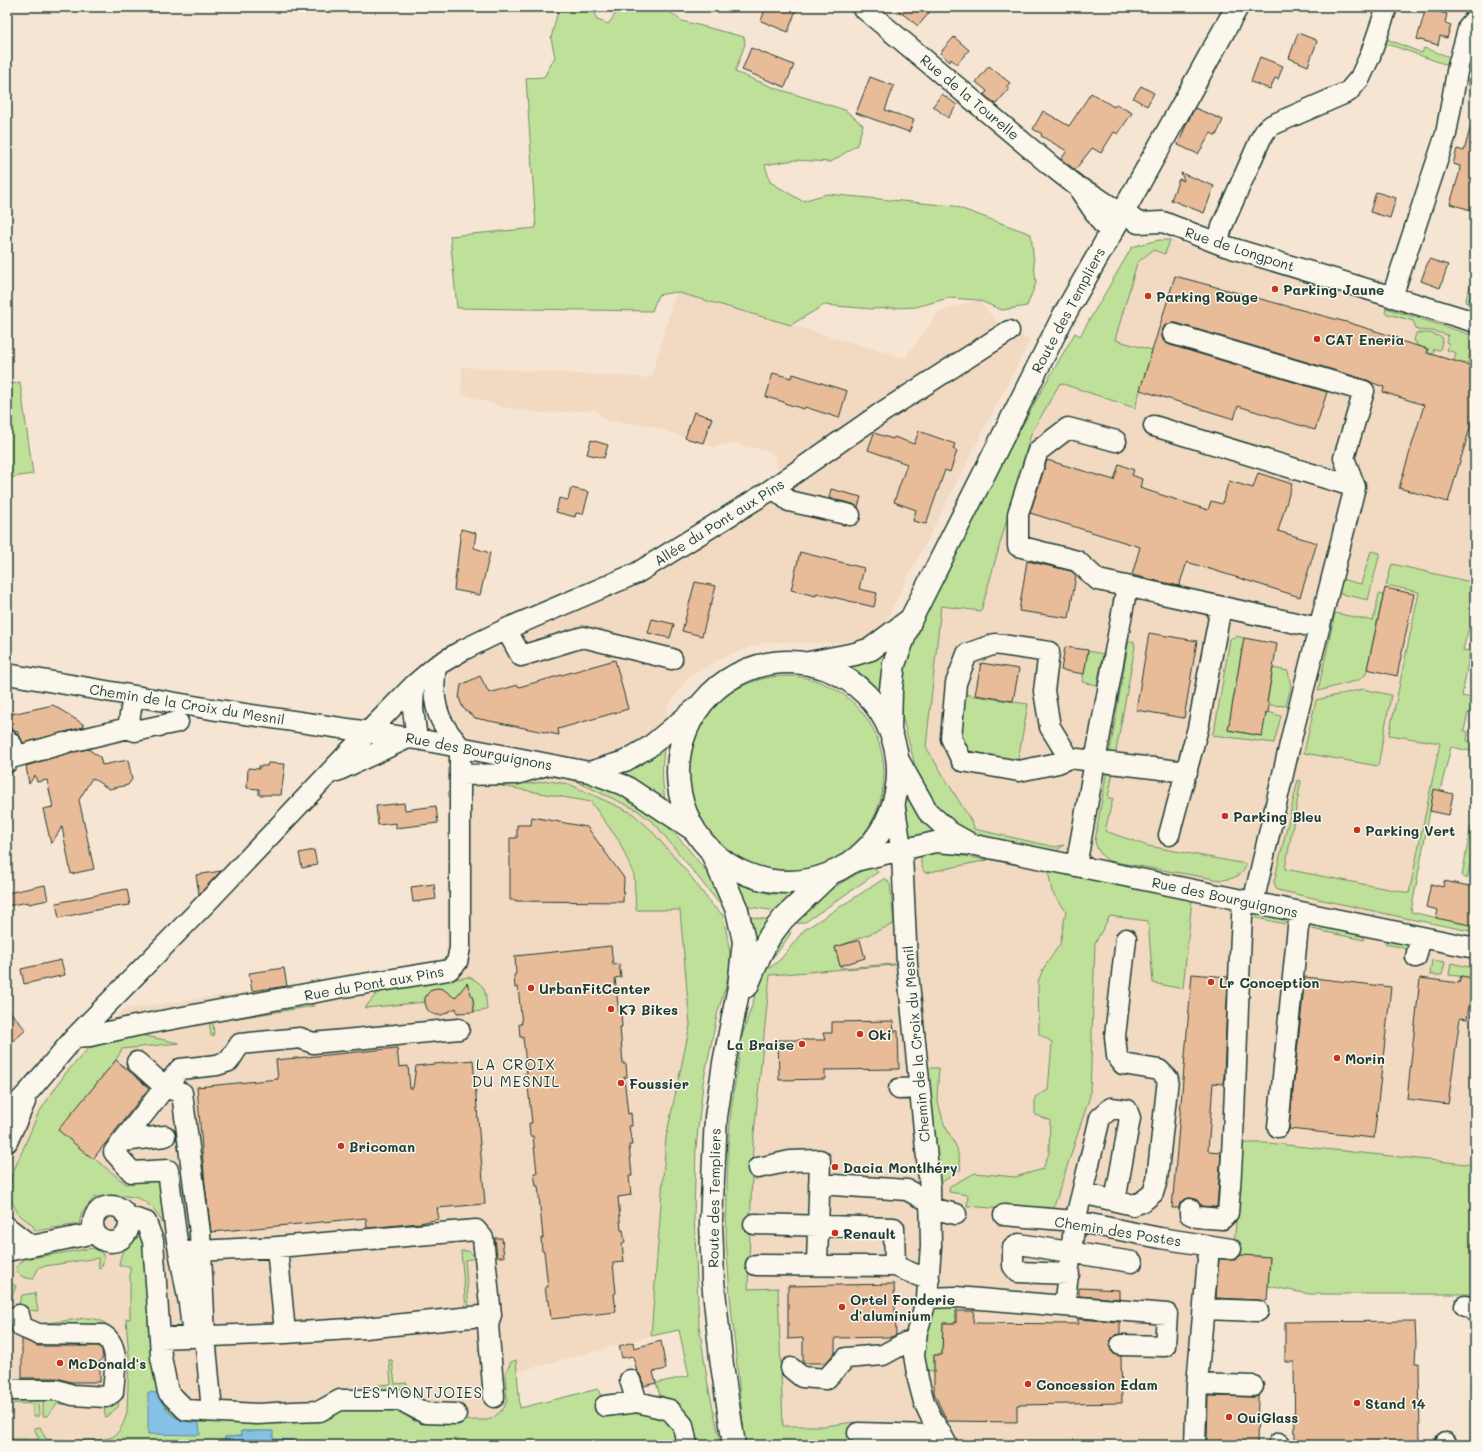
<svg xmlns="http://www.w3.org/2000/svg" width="1482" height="1452" font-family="Mali,sans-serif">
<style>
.built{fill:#f2d9c2}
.green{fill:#bfe099;stroke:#6f8e66;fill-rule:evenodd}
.water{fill:#85c0e5;stroke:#5c8c9e}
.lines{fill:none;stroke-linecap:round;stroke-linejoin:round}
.stream{stroke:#5c8c9e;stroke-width:5}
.building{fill:#e9bc99;stroke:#1f3d34}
.minor-casing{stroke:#1f3d34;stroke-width:23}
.major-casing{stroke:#1f3d34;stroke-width:25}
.minor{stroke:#fbf7ec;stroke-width:20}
.major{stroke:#fbf7ec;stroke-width:22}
.poi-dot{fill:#c8321e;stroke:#fbf7ec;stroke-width:1.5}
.labels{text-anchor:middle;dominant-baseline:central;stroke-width:3;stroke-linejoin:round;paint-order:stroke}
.street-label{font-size:14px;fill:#1f3d34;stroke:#fbf7ec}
.poi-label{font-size:14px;font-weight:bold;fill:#1f3d34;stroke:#fbf7ec;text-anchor:start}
.neighbourhood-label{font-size:15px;letter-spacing:1px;fill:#1f3d34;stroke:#fbf7ec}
</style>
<rect width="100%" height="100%" fill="#f6e5d3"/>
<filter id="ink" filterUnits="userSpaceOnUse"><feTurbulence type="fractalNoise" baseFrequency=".025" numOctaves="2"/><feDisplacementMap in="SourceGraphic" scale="8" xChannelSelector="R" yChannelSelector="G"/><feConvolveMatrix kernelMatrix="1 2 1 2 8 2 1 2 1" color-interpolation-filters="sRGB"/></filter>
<g filter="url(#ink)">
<path class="built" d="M1170,240l305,96v263l-32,145 -31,161 -3,21 66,22v338l-166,8 -41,-8 2,-29 -68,-5 -13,193h-405l-6,-157 -30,2 5,-146 17,-169 86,-37 57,-22 -2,-31 31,-288 118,-214 77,-120 17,-13 11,4z
M676,292l229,66 34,-46 39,-12 23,26 29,14 -147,286 -21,14 -28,3 -69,-1 -42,15 -34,20 -22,30 -2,36 -3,18v23l4,23 15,58 31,40 10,9 4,16 4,24v12l-4,20 -8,25 -15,72 -7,65 -2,66 5,111 -48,11 -134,36 5,73h-515v-285l2,-8 54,-80 61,-63 128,-18 194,-32 4,-194 -2,-75 2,-32 187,-85 146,-95 -12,-26 -37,-9 -21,4 -62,-21 -46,-6 -9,-10 -55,3 -38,-6 -42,-13 1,-27 189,11z"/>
<path class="green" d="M559,7h35l3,13 11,4 10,-13 15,-4h30l19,14 62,16 1,7 -10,28 40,16 70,22 18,15 -6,20 -26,17 -37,-2 -29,5 5,17 32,19 25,-7 127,12 77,28 5,49 -9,23 -25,4 -24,-10 -29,-2 -33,9 -44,2 -48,-4 -33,20 -115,-33 -18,3 -6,16 -195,-3 -7,-72 86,-8 -10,-150 18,-1 11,-20 -4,-19z
M1384,38l38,15 2,-5 29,10 -3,8 -68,-24z
M1475,58v10l-3,11 3,2v6l-7,-2z
M1159,240h11l-5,14 -12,-4 -16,13 -22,77 37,10 -17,58 -75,-25 -29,51 -50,177 -40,-5 -15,141 47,77 1,5 81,18 9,-2 -9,7 -83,-16 -21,-12 -30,-35 -22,-85 3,-46 92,-181 49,-89 32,-55 5,3 52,-89 10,-3z
M1475,271v30l-1,3 -9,-2z
M1386,308l89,28v10l-3,-1 -5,20 -13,-4 2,-8 -9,-3 2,-6 -3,-2 2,-7 -16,-4 -15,-1 -4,-9 -28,-8z
M1416,333h14l13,5 -3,12 -6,-1 -1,5 -6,-1 1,-4 -11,-3 -1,-4 -2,-1z
M20,382l13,92 -26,4v-93z
M1371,551l9,2 -12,47 -30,-7 3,-14 20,5z
M1392,564l83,19v45l-6,-1 -6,23 7,1 -8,45 13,3 -2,15 -5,-1 -4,18 4,1 -1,9 8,2v9l-24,-5 -11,44 -6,-1 -23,122 64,14v6l-65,-13 -133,-29 -3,-8 24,-102 3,1 -16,88 124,24 31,-150 -51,-8 30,-143 -33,-7z
M1379,594l4,1 -17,79 -7,6 -41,11 17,-78 38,8z
M897,636l-12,63 -11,-12 -29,-24z
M1236,636l8,2 -16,92 33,6 5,-23 2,-1 13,4 -7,27 -62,-8 3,-8 15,-88z
M1130,641l4,1 1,5 -20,110 -6,-1 19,-112z
M1088,651l15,3 -6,31 -15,-3z
M1273,668l15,3 3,16 -5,19 -17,-1 -2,-3z
M688 774a98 98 0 1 1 196 0a98 98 0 1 1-196 0Z
M1363,689l28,6 -13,71 -74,-13 12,-53z
M962,694l66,10 -10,56 -51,-9 -7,-14z
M665,743c-4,23 -3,41 1,64l-58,-34z
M1107,769l6,3 -5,26h5l-8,33 43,15 98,18c-1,12 -14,15 -25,16l-112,-19c-8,-5 -12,-11 -14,-20z
M569,778l15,2 32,10 37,20 32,35 33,41 7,21 -7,-5 -63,-78 -18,-14z
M491,779l37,5 20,-3 21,3 63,29 17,15 40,46 23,31 10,9 4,16 4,24v12l-4,20 -8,25 -15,72 -7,65 -2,66 5,111 9,60 13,60h-29l-22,-45 -10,-5 -4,-12 33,-7 -10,-46 -28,6 15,-198 24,-113 -10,-115h-44l-2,-35 -15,-34 -28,-39 -112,-20z
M907,786l43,51 -42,2 -5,-35z
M1471,825l4,1v14l-8,39 -5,-3z
M923,852h15l50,8 -63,13c-4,-7 -6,-13 -2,-21z
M870,866l8,6 -71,49c-6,3 -10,3 -15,0l34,-29z
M1048,870l144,29 -9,90 -30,-6 -5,-62 -38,-5 -15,27 -5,153 -38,117 -85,-7 1,-11 -19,-3 1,-6 25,-13 40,4 28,-8 6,-16 1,-33 -15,-5v-18l13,-7 4,-48 -13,-8 -1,-52 5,-13 17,-25 6,-33 -14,-19z
M885,878l5,6 4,40 -59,24 6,20 66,-5v1l-137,11 -17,169 -5,145 30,-1 5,138h42l29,-4v23h-109l-15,-149 -4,-58 2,-90 3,-38 11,-74 21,-65 8,-4 10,-8 23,-29z
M730,881l40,13 33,-1 -21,19 -39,-6z
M1257,910l27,5 2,5 -1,4 -33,-7z
M746,916l29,5 -21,36z
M1313,921l50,11 1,8 -57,-12z
M785,928l6,5 -14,20 -10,9z
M1391,937l16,4 2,4 -1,10 -2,-6 -10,-3 -12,-2z
M1432,960l13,2 -3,13h-12z
M1451,963l23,5 -1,10 -24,-3z
M469,977c18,9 16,13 18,33l-13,2 -1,-13 -12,-5 -10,8c-1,-9 -5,-12 -13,-14l-13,10v4l-60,6 11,-14 9,-4z
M309,1002l5,4 -101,16 1,14h-3l-2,-17z
M136,1034l43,9 -57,6 -6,11 -57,70 67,54 34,-6 4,47c-20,-35 -33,-29 -69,-28l-13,15 -3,12 -44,7c-2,-8 -7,-9 -13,-14 -12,-11 -13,-27 -10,-42l26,-61 27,-40 24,-26z
M925,1068h14l-2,30 7,26 13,24 4,21 -20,14 -5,-2z
M1243,1143h25l207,22v129h-166l-41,-8 2,-29 -68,-5 32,-7z
M143,1236l28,169 174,-1 52,5 17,12 73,-1 6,-2 11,-10 3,-8 -2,-26 6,-12 5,-2 4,48 78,-19 7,17c25,2 56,2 72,24 3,4 3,11 4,15h-389v-5h-19l-1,-9h-31v5l-16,1v8h-218v-6h32l-5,-11 6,-1 6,12c14,1 57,4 68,-3 7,-5 11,-16 13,-24l2,-55 -3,-38h4v-53h-11c1,-14 9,-28 24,-30zM157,1393c11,21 18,28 42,30l-51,11z
M93,1248l9,5c3,6 2,11 -3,16l-1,-11 -59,9 -6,12c-8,-1 -17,-3 -17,-12l9,-8z
M461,1251h8l7,7 -11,2 4,48 -3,1z
M12,1284l4,2 -7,19 -1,8 -1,-1v-15z
M35,1293l3,18c-10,-1 -24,-1 -16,-16z
M957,1305l-1,18h-13l-1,32h-8v16l-8,-1 -6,-16 14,-48z
M87,1318c16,1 22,6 31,20l-79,-14z
M389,1360h3l3,24 12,-1v3l-4,4 -18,1h-3l-3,-6 12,-1z
M7,1362h4l1,20h-5z
M43,1397l76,2 -1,8 -12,10 -1,-1 -1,-12h-47l-10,12h-4z
M38,1399l1,17h-6v-12l-26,-1v-3z
M231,1440h26v5h-26z"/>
<path class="water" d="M148,1392l9,1c11,21 17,28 42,30l1,12 -52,-1z
M241,1431h32v8l19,1v5h-35l-1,-5h-25v5h-6v-8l16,-1z"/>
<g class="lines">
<path class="stream" d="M1470,303l5,-16"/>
</g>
<path class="building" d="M766,7h31l-9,25 -27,-11z
M894,7h40l-16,19z
M1426,8l21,6 -2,9 6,2 -4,13 -7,-2 -2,9 -21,-6z
M1298,33l18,7 1,2 -9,24 -19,-8z
M954,37l15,13 -12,14 -6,-5 -1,3 -10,-9z
M751,48l43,17 -9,22 -43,-17z
M1260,57l23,9 -5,13 -3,-1 -5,11 -19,-7z
M989,66l21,17 -4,4 3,2 -13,15 -12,-9 3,-4 -11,-9z
M870,77l24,9 -9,24 29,10 -5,12 -53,-19z
M1141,86l13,7 -7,13 -14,-8z
M1091,93l23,14 2,-3 16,9 -14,21 -4,-2 -13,21 -9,-5 -17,22 -14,-11 6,-8 -26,-15 1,-2 -9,-5 10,-18 26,15z
M942,94l15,11 -9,13 -15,-12z
M1195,108l28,12 -7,16 -5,-3 -13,21 -20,-9 9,-22z
M1471,125l4,1v71l-4,13 -21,-6 9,-30 1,-8 -7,-2 4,-15 7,2z
M1181,173l33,13 -10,27 -33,-13 8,-21 5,2z
M1376,192l20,6 -6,20 -20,-6z
M1429,259l19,6 -8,23 -19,-7z
M1175,276l175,47 48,15 -1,2 31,9 -1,4 48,14v44l-27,91 -49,-14 25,-83 -41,-13 1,-5 -11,-4 -6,-3 -191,-57h-5l-6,2 -3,6v6l2,5 6,3 157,47 -12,38 -77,-24 -4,13 -94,-29z
M773,373l18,5 2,-4 54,17 -8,27 -34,-11 -1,2 -20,-6v-1l-18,-5z
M694,412l18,6 -9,25 -18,-5z
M919,431l36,13 -2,5 4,2 -7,21 -5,-2 -19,54 -13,-3 3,-11 -22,-8 13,-38 -39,-14 6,-17 19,6 1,-2 20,7z
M591,440l17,5 -4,13 -17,-4z
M1047,460l67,20 5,-16 15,6 -2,5 10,4 -2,9 68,22 3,-9 11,3 7,-23 24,7 5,-15 34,11 -14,47 39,12 -17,54 -113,-35 -8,24 -47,-11 8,-28 -110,-34z
M571,488l18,4 -6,22 -7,-1 -1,4 -19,-5 3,-14 9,2z
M831,489l30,8 -3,10 -5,-3 -24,-6z
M461,529l15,4 -2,15 16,5 -10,42 -26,-5z
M800,552l64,16 -5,21 18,4 -3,14 -58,-14v3l-25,-6z
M1027,561l44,10 5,4 -7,43 -50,-7z
M695,582l21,4 -5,19h-1l-8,31 -20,-5z
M1385,588l29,6 -17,82 -30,-7z
M652,619l22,5 -4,14 -22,-5z
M1149,633l48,8 -13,77 -48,-8z
M1244,638l33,6 -10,58 2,3 -1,7 -2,1 -4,23 -34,-6z
M1065,647l23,3 -4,24 -23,-4z
M615,660l13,49 -70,20 1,6 -84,-17 -12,-10 -4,-10 2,-13 19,-9 9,17 29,-8 1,2z
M981,663l38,6 -6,32 -38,-6z
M53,705l30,19 1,3 -61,16 -5,-11 -6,-2 -1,-3 -4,-3v-9z
M88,749l12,8 2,8 26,-5 4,19 -4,6 -19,4 -17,-11 -13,22 15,69 -23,5 -9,-47 -11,17 -8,-35 10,-2 -6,-27 -10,2 -2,-7 -6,9 -3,-18 46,-14z
M268,763l17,1 -4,31h-22v-6l-12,-1 1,-20 11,1v-3h8z
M1434,789l19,5 -4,21 -19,-4z
M404,803l1,7 31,-4 2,17 -42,5v-5l-18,2 -2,-19z
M532,817l55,10 37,51 -1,24 -107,-1v-1h-6v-62h7v-13h14z
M314,850l3,15 -15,3 -3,-15z
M221,871l-19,20 -3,3 -3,-19z
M1444,881l31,6v39l-39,-8 2,-8 -12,-3 5,-23 12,3z
M434,884l2,15 -23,3 -2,-15z
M45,885l3,15 -19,4 -1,-2 -21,4v-13z
M127,889l3,16 -29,4 -42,9 -3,-15z
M860,940l5,18 -25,8 -5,-19z
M611,946l2,19 6,-1 2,13 -6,1 4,36h2l1,13h-2l3,37h3l1,13h-3l4,37 3,-1 1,13h-3l3,19h-3l3,31h-3l2,19 -13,2 3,33h2l2,13h-3l2,19 -11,1 3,30 -2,1 2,18 -65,7 -2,-19h-2l-2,-13h3l-4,-36h-2l-1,-13h2l-5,-52h-2l-2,-13h3l-4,-37h-3l-1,-13h3l-4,-36h-3l-1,-13h3l-4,-37h-3l-1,-13h3l-4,-37 -3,1 -1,-13 2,-1 -1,-18z
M61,960l4,15 -41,9 -3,-15z
M284,968l3,18 -35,5 -3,-18z
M1192,974l36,3 -4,99 -1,8 -10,-1 -5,68 13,1 -4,55 -16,-1 -5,-7 -6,-1 -6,1 -4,4 -1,5h-7z
M1461,976l12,2 -6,41 -7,-1 -12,86 -41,-5 13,-121 39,5z
M1305,977l86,10 -17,151 -85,-9z
M467,983l6,16 1,13 -17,1 -1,-5 -14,7h-6l-5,-2 -4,-4 -2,-6v-5l3,-5 4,-4 6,-1 5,1 12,9z
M7,1008l19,22 -19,16z
M893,1021l1,10h4l1,38 -74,1v9l-46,1 -1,-40h47l-2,-7h9v-11z
M397,1048l2,19 9,-1 2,22h3l3,-22 57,-6 12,144 -48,4 2,11 -19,4 -53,5 -1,-10 -155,14 -6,-47 -8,-98 81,-8 -2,-19z
M116,1060l33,28 -56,71 -35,-29z
M495,1238h7l2,19h-7z
M1241,1255l29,2 -3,44 -9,-1 -42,-2 3,-39 16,1z
M894,1284l2,51 -5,2 -56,1v14l-9,11h-23v-25l-15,1v-53z
M1079,1288l40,2v9l-40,-3z
M956,1311h18l-1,12 105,1v-5l42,3v12l-5,1 -4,4 -1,6 1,6 4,4 6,1 1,47 -105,2v17l-70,-1 -13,-28v-38h8l1,-32h13z
M1415,1321l1,23 -1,19h4l1,81h-125l-1,-82h-9v-40z
M22,1339l16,7h61l3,4 1,8 -3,3v21h-29l-14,-4h-35z
M661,1341l5,28 -13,3 3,11 -12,3 -3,-9 -4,-6 -4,-15 -11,2 -3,-12 14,-4 1,6z
M1208,1396l45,1 5,-1 -1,49h-50z"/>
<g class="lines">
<defs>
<path id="minor" d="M862,7l188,158 28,22 17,9 27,18
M1081,192l21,31 9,8
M1123,211l15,12 25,-1 62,24 250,76
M1217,243l6,-19 38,-86 5,-8 6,-5 76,-33 12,-14 10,-22 17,-49
M1392,297l54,-163 12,-68 11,-40 6,-7
M1173,334l191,57 -20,67 11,29
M1154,426l201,61 -62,244 -40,172
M1116,441l-48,-13 -30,23 -20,63v32l59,15 21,19 221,48
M774,488l15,13 61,14
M506,629l15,27 62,-19 89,22
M436,666c-3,20 -3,43 9,61 4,7 10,13 15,20
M7,674l204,35 206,30 172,33 37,14 71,47
M414,685l-1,24 4,30
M128,728l7,3 43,-9
M7,740c9,6 7,15 0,22
M74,741l54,-13 5,-32
M897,757l31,55 22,20 18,10
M11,758l54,-15
M1069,758l-19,-31 -6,-36 5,-39 -54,-8 -28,10 -11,29 -5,55 11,23 57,10 39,-8 11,-5 118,14
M337,771l71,-33
M589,772l36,-11 24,-14 53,-44
M460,775l57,-1 30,-9
M894,802l8,52 5,110 23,224 1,58 -4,52 -10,34 -3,23 4,24 6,23 9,19 6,9 8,15
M1169,835l29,-107 23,-121
M851,862l84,-20 40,3 500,103
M1076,866l51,-280
M1416,957l5,-20
M75,1037l15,-1 45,-10 203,-38 111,-18 8,-8 3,-14v-201
M137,1062l28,25 15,-18 37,-4 12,-4 11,-17 60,-6 13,5 146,-14
M899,1089l20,-1
M7,1115l24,-26 44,-52 135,-138 158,-167 46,-47 22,-19 27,-16 43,-21 131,-56 129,-80 118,-82 125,-80
M1278,1127l20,-200 4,-14
M123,1141l42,-5
M7,1142l18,-40
M758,1168l32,-7 30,-1 -3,105
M819,1184l88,6 13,7 10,1
M1082,1193l51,12 9,-3 11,-9 4,-13 11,-101 -9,-9 -36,-6 -6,-8 -2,-20 11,-97
M93 1224a18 18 0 1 1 36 0a18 18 0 1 1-36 0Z
M930,1208l26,6
M1190,1209v5l7,3 25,2 6,-6c9,-104 8,-208 15,-312
M1004,1215l71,6 85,17 71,11
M126,1216l20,6 7,19 7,97
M754,1224l140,4 1,38
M7,1227l23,18
M277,1247l8,86
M7,1251l88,-18
M179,1252l98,-5 199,-17 7,8 8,77 -126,13 -80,5 -125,5 1,19 7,35 18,18 71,4 36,-2 27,-1 20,-11h60l25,13 31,1
M756,1265l139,1 24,10 10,3
M1069,1274l-51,-2 -5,-6v-18l6,-4 113,18
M927,1298l29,-1 108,9 11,-85 7,-28 18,-75 11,-10 16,2 3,8 -15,83
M1064,1306l103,8 -2,32 -44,-1
M1465,1306l9,2 1,4
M1204,1309l54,2
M491,1315l-3,10 6,72
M193,1337l-4,-34 -13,-68 -8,-65 -36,2 -18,-20 51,-65 17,6 18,140 5,103 7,75
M791,1368l11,9 24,2 20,-21 37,-3 22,-12 11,-3
M630,1380l7,22
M1197,1384l56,2
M7,1390h50l16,5 33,2 7,-5c1,-17 8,-47 -10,-57l-65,-1 -16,-7 -3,-12
M605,1406l32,-4 33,8 13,15 4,20
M858,1433l72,2 9,-5
M1195,1445l2,-61 11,-125
M1279,1445v-2
M1446,1445v-2"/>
<path id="major" d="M678 772a110 110 0 1 1 220 0a110 110 0 1 1-220 0Z
M809,663l46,-9 16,-5 40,-30
M890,730l1,-41 3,-25 17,-45 152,-302 65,-114 109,-196
M711,851l26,59 7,31 -5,46 -15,76 -8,54 -5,104 2,60 8,77 13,87
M747,986l13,-31 10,-19 13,-17 47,-45"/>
</defs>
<use href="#minor" class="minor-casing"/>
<use href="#major" class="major-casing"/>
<use href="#minor" class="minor"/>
<use href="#major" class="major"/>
</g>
</g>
<g class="poi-dot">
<circle cx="1275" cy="289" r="4"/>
<circle cx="1148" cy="296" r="4"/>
<circle cx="1317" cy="339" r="4"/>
<circle cx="1225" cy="816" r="4"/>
<circle cx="1357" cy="830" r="4"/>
<circle cx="1211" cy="982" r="4"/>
<circle cx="531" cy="988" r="4"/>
<circle cx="611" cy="1009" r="4"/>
<circle cx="860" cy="1034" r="4"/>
<circle cx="802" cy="1044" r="4"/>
<circle cx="1337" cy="1058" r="4"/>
<circle cx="621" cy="1083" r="4"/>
<circle cx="341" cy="1146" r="4"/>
<circle cx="835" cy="1167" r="4"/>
<circle cx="835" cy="1233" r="4"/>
<circle cx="842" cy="1307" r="4"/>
<circle cx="60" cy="1363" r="4"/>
<circle cx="1028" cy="1384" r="4"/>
<circle cx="1357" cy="1403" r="4"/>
<circle cx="1229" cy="1417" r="4"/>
</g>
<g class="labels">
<g class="street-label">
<text transform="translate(970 97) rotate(40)">Rue de la Tourelle</text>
<text transform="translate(1240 249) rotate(18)">Rue de Longpont</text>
<text transform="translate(1068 310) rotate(-62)">Route des Templiers</text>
<text transform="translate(719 522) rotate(-32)">Allée du Pont aux Pins</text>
<text transform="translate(187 704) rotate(9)">Chemin de la Croix du Mesnil</text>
<text transform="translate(479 751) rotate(11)">Rue des Bourguignons</text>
<text transform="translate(1225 897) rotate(12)">Rue des Bourguignons</text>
<text transform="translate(374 983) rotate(-10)">Rue du Pont aux Pins</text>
<text transform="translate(916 1044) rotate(-95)">Chemin de la Croix du Mesnil</text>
<text transform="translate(714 1198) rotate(-89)">Route des Templiers</text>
<text transform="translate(1118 1231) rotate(9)">Chemin des Postes</text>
</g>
<g class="poi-label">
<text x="1283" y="289">Parking Jaune</text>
<text x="1156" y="296">Parking Rouge</text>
<text x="1325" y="339">CAT Eneria</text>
<text x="1233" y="816">Parking Bleu</text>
<text x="1365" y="830">Parking Vert</text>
<text x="1219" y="982">Lr Conception</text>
<text x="539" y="988">UrbanFitCenter</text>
<text x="619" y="1009">K7 Bikes</text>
<text x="868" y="1034">Oki</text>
<text x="794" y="1044" text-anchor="end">La Braise</text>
<text x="1345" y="1058">Morin</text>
<text x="629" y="1083">Foussier</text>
<text x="349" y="1146">Bricoman</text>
<text x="843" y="1167">Dacia Montlhéry</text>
<text x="843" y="1233">Renault</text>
<text x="850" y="1299">Ortel Fonderie<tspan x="850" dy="16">d'aluminium</tspan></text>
<text x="68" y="1363">McDonald's</text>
<text x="1036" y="1384">Concession Edam</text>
<text x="1365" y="1403">Stand 14</text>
<text x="1237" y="1417">OuiGlass</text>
</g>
<g class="neighbourhood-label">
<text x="516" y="1064">LA CROIX<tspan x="516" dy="17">DU MESNIL</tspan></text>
<text x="418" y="1392">LES MONTJOIES</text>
</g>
</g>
<rect width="1482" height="1452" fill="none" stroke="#fbf7ec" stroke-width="24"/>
<rect x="12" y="12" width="1458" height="1428" fill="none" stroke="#1f3d34" stroke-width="1.5" filter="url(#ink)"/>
</svg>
